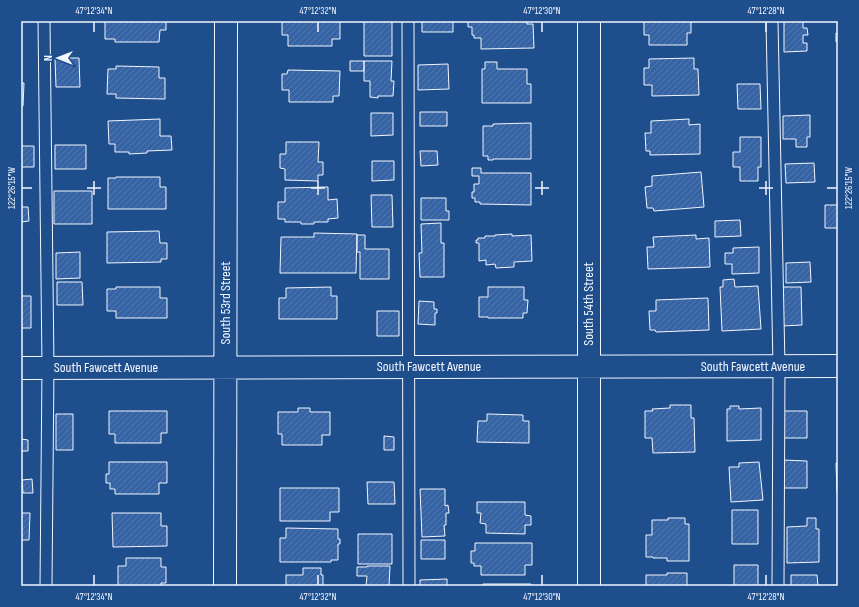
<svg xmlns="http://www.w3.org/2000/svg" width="859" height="607" font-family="'Sofia Sans Condensed',sans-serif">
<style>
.building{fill:url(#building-hatch);stroke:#f2f6ff}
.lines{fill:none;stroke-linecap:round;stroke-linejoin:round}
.service-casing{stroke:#f2f6ff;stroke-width:13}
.minor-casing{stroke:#f2f6ff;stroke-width:24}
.service{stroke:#1f4e8c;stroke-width:11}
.minor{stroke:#1f4e8c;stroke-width:22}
.ticks{fill:none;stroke:#f2f6ff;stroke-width:1.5}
.labels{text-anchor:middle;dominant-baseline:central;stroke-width:3;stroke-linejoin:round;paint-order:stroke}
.street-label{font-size:14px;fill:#f2f6ff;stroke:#1f4e8c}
.neatline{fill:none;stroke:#f2f6ff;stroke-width:1.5}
.ticks-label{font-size:10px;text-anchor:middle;fill:#f2f6ff}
</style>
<defs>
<pattern id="building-hatch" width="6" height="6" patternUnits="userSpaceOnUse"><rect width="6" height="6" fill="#3563a3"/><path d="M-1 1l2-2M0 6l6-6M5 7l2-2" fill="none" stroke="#537ab1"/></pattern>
</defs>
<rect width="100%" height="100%" fill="#1f4e8c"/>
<path class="building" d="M105,21h61v9h-6l-1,12h-44v-3h-10z
M282,21h58v18h-8v7h-44v-11h-6z
M364,21h28v35h-28z
M422,21h31v11h-31z
M468,21h58l1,3h6l1,24 -53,1v-11h-7v-3h-2v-8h-4z
M649,21h42v12h-4v12h-38v-10h-5v-13z
M784,21h19v7h4l1,7h-5v8h4v8l-23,1z
M836,33h2v9h-2z
M55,58h24l1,29h-24z
M694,58v11h4l1,26 -47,1v-11h-8v-17h5v-9z
M350,61h14v10h-14z
M364,61h28l-1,20h3l-1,15h-15v2l-8,-1v-16h-6z
M485,62h12v7h30v15h4v19h-49v-34h3z
M448,64l1,25 -31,1v-25z
M116,66l43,1v11h6v21l-49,-1v-4h-9l1,-25h8z
M288,70l52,1 -1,25h-6v6h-44v-12h-7v-16h5z
M21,83h3l-1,23h-2z
M737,84h23l1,25h-23z
M420,112h27v14h-27z
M371,113h22v22l-22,1z
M810,115v22h-3v10h-11v-8h-13v-23z
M160,119v17h11l1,14 -25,1v2l-18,1v-2h-14v-8h-6l-1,-23z
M689,119v6l11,-1v30l-50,1v-4h-4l-1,-18h6v-12z
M531,123v36h-38v1h-5v-4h-5v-30h10v-2z
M740,137h21v30h-3v14h-18v-14h-7v-15h7z
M286,142h33l-1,20h5v13h-5v6l-33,-1v-11l-5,-1v-14h6z
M55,145h31v24h-31z
M21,146h13v21h-13z
M420,151h17l1,14 -17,1z
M372,161h22v19l-22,1z
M814,163l1,19 -29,1 -1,-19z
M472,168h9v5h50v32l-51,-1v-2h-5v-4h-3v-6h2v-8h5v-8h-7z
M701,172l3,35 -50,4 -1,-3h-6l-2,-21 7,-1v-10z
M116,177h44v10h6v22h-58v-31h8z
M328,187v13l9,-1 1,19 -10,1v3h-14v2h-13v-2h-16v-3h-7v-17h7v-14z
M54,191h38v33h-38z
M371,195h21l1,32h-21z
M421,198h25v13h3v9h-28z
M825,205h13v23h-13z
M21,207h7l1,14 -8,1z
M740,220l1,16 -26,1v-16z
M441,223v20h3v34h-24l-1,-24h3l-1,-29z
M159,231l1,12h7v16h-6v3l-54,1v-31z
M314,233l43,1 -1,39h-76l1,-36h33z
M512,234v2l19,-1 1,26 -18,1v5l-18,1 -1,-4 -9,1v-5l-7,1v-18h-3v-3h2v-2h7v-2h10v-1z
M357,235h8v14h24v30h-29v-27h-3z
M696,235v4l13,-1 1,29 -62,2 -1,-22h7l-1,-10z
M759,247v26l-27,1v-10h-7v-11h8v-5z
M80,252v26l-24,1v-26z
M810,262l1,20 -25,1v-20z
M734,279l1,8 23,-1 3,43 -39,2 -2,-44h3v-7z
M57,282h25l1,23h-26z
M116,287h44v11h7v20h-51v-7h-9v-22h9z
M331,287v9h6v23h-58v-21h7v-10z
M488,287h36v13h4l-1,13h-4v5h-35v-1h-9v-20h9z
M781,287h20l1,38 -20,1z
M21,296h10v32h-10z
M708,298l1,32 -53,2 -1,-2h-5l-1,-19h7v-11z
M419,301l15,1v7h3v4h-2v12l-17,-1z
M377,311h22v25h-22z
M670,405h21v13h3l1,34 -42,1 -1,-15h-7v-27h8l-1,-2 18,-1z
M730,406h9v3l22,-1v32l-34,1v-32h3z
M298,408h12v4h20v23h-8v10h-40v-11h-4v-22h20z
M109,411h58v22h-6v10h-46v-9h-6z
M782,411h25v27h-25z
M56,414h17v36h-17z
M487,414l36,1v6h6v22l-52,-1 1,-21h9z
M384,436l10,1v13h-10z
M21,439l7,1v11h-7z
M783,460l24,1v27h-24z
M109,462h58v21h-8v11h-44v-5h-5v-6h-4v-9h3z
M759,462l4,38 -32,2 -2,-35h10v-4z
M836,463h2v30h-1z
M32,479l1,14h-10l-1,-13z
M367,482h27l1,22h-27z
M280,488h59v24h-9v9h-50z
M420,489h25v17l3,-1 1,8h-3v12h-2l1,11 -23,1z
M477,502h48v13l6,1v9h-6v9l-39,-1v-9l-6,-1 1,-10h-4z
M732,510h26v34h-26z
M21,513h9l-1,27h-8z
M112,513h49v13h6v20l-54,1z
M668,518h17v6h4v37h-22v-3h-14v-1h-7v-22h6v-15h16z
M807,518h9v11h3v33l-32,1v-36l20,-1z
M286,528l52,1v10h2v5h-2v16h-7v2h-51v-24h6z
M358,534h34v30h-34z
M421,540h24v19h-24z
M475,543h57v22h-7v10h-44v-9h-7v-3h-3v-12h4z
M126,558h35v9h5v16h-5v3h-43v-20h8z
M734,565h24v21h-24z
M367,566h23l-1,20h-23l1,-10h-10v-9h10z
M303,568h18v7h2v11h-37v-11h17z
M667,573h20v13h-41v-11h21z
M791,575h26l1,11h-27z
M447,579v7h-27v-6z
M483,584h48v2h-48z"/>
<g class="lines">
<defs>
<path id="service" d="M44,21l4,346 -2,219
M408,21l1,565
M772,21l7,345 -1,220"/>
<path id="minor" d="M589,21v565
M21,368l817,-2
M225,586l1,-565"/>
</defs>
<use href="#service" class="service-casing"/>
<use href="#minor" class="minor-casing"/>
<use href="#service" class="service"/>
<use href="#minor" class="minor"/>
</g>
<path class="ticks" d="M94,22v10M318,22v10M542,22v10M766,22v10M94,181v14M318,181v14M542,181v14M766,181v14M22,188h10M87,188h14M311,188h14M535,188h14M759,188h14M827,188h10M94,575v10M318,575v10M542,575v10M766,575v10"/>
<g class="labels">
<g class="street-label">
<text transform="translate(225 303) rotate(-90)">South 53rd Street</text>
<text transform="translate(588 304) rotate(-90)">South 54th Street</text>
<text x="429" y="366">South Fawcett Avenue</text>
<text x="753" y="366">South Fawcett Avenue</text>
<text x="106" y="367">South Fawcett Avenue</text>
</g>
</g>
<rect width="859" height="607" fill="none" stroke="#1f4e8c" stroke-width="44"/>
<g transform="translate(58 58) rotate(270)" stroke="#1f4e8c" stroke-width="3" paint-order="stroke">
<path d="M0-3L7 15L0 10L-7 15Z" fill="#f2f6ff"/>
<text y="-6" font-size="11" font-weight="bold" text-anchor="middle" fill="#f2f6ff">N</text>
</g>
<rect x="22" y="22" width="815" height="563" class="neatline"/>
<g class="ticks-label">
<text x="94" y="14">47°12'34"N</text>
<text x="318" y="14">47°12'32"N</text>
<text x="542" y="14">47°12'30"N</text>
<text x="766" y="14">47°12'28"N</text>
<text transform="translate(848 188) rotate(-90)" y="4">122°26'15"W</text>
<text transform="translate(11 188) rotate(-90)" y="4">122°26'15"W</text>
<text x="94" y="600">47°12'34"N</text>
<text x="318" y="600">47°12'32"N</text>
<text x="542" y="600">47°12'30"N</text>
<text x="766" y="600">47°12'28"N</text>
</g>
</svg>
